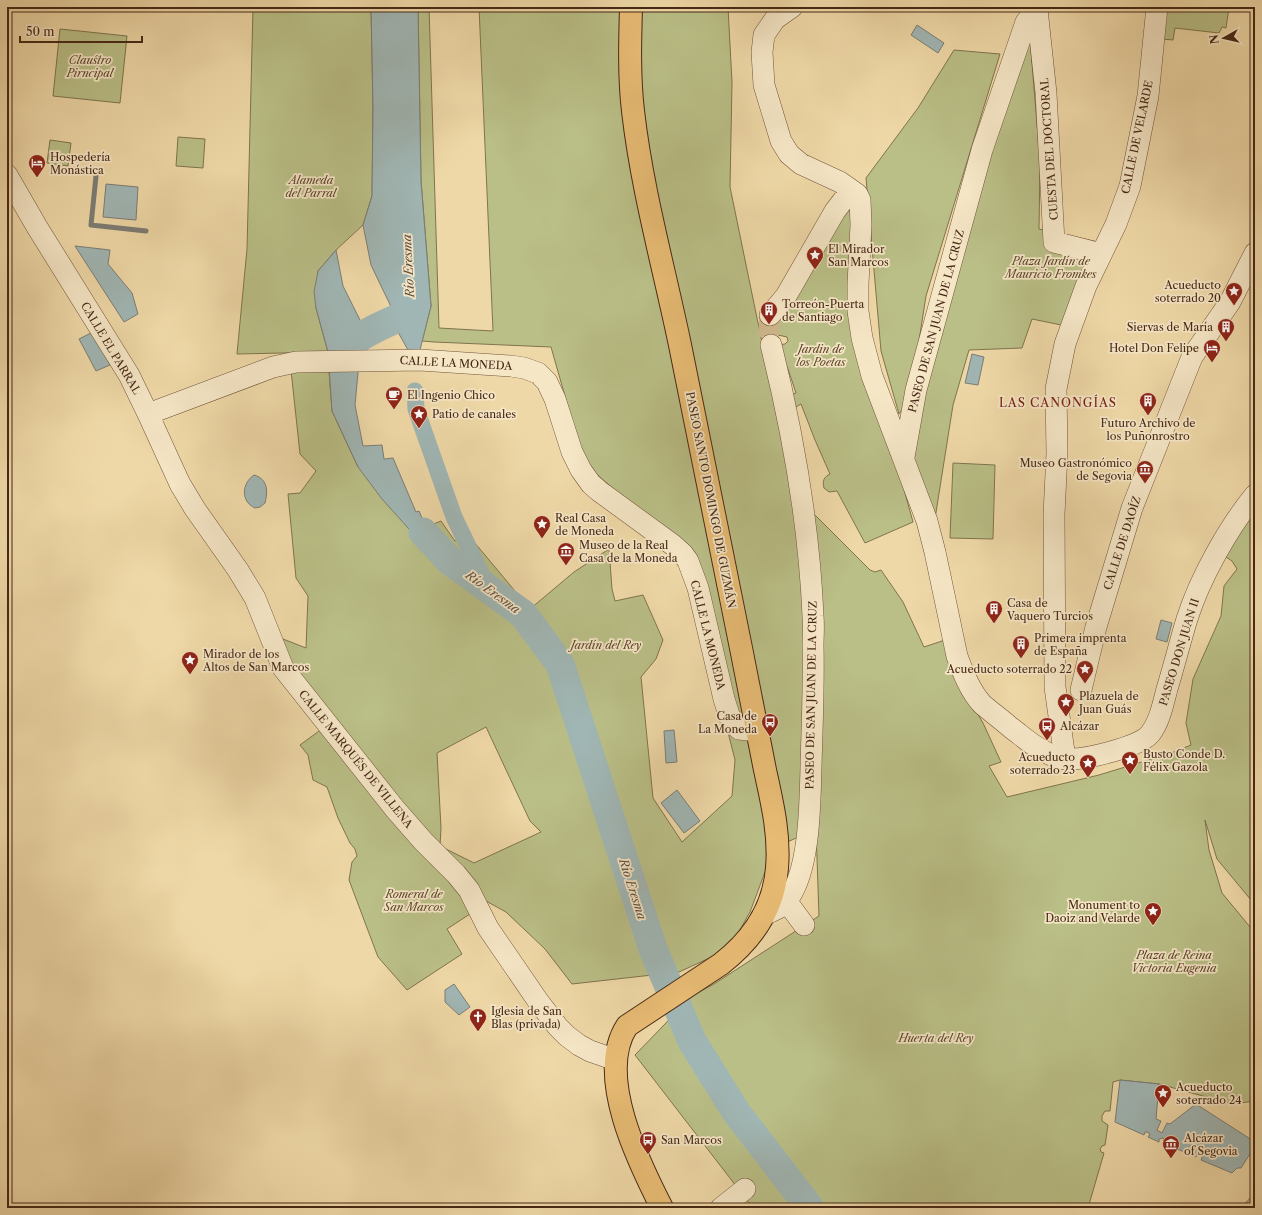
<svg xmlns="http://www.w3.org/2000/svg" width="1262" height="1215" font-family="'Libre Caslon Text',serif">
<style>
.green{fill:#babf87;stroke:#80744e;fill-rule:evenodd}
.water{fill:#a0b6b4;stroke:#7c7d75}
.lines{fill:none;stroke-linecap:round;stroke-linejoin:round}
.stream{stroke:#7c7d75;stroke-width:5}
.canal{stroke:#a0b6b4;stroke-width:17}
.river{stroke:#a0b6b4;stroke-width:29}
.minor-tunnel{stroke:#cdb58a;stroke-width:21;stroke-dasharray:21 10;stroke-linecap:butt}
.minor-casing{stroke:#71543a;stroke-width:22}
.major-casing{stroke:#472816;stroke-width:24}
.minor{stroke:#f5e6c6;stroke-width:21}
.major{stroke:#e8bc74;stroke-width:22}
.labels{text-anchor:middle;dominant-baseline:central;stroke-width:3.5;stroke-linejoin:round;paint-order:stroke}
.park-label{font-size:11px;font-style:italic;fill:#5e462d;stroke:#f5e6c6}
.street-label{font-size:11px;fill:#472816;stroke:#f5e6c6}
.poi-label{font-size:11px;fill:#472816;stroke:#f5e6c6;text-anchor:start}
.water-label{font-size:12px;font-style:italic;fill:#5d4c3e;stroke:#f5e6c6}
.neighbourhood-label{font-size:12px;letter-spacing:1px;fill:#7a1f14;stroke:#f5e6c6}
</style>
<rect width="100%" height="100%" fill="#efd8a7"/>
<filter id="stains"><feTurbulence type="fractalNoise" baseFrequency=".005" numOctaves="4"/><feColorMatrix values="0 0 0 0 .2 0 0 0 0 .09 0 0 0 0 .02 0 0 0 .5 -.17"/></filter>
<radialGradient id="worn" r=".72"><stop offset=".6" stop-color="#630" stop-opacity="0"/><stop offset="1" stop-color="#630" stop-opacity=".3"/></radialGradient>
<path class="green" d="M253,7h118l2,100 -1,89 -9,29 -27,25 -18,21 -2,37 12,44 -91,2 10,-105z
M418,7h11l10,321 54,3 -14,-324h249l4,75 -2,105 63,306 77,77 5,2 6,-2 22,32 21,45 21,-7 6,29 32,54 18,39 -12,4 18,31 92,-22 75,-23 17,-7 -5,-22 7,-44 28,-63 3,-30 13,-17 -5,-8 -6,-4 7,-16 18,-24 4,3v380h-4l-34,-41 -12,-39 4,30 13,43 33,40v168l-23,3 -73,-20 -39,-4 -7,2 -3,29h-5l-3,5v5l6,4 -3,20 -3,1 -2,3 1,3 3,1 -16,55h-335l-118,-153 58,-60 21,-11 105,-68 -3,-87 -42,19 -24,64 -21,37 -50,23 -107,12 -27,-35 -39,-37 -20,-11 -10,9 -29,19 15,25 -55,36 -29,-33 -29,-77 3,-18 5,-6 -2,-7 -5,-6 -12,-25 -11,-31 -14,-7 -5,-25 -8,-10 30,-22 -43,-57 -4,-27 23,9 2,-52 -12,-18 -8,-84 12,-1 16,-22 -16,-17 -9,-84 38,1 3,40 26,56 91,92 -23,-32 15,-6 14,20 14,-5 61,73 44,-37 35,-23 3,40 3,12 28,-6 20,45 -7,19 -15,18 12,121 29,44 50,-46 3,-36 -53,-211 -98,-86 -33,-116 -117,-5 -12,-1 9,-35 -10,-126zM486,727l44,94 11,11 -67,31 -34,-17 1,-18 -4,-75z
M1166,7h63l-3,21 -4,-1 -3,6 -44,-5 -2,12 -11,-1z
M60,29l67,7 -7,67 -67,-7z
M1030,39l10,122 -1,68 59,13 -32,84 -34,-7 -10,29 -53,2 -16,55 -19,120 -27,-65 83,-323z
M954,50l46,4 -74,242 -16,102 -11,16 -18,-63 -15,-173 52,-70z
M178,137l27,2 -2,29 -27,-2z
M50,140l21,3 -3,23 -21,-3z
M847,210l5,1 -2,84 63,227 -48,21 -28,-52 -8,1 -5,-4c-2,-7 0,-11 6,-14l-15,-34 -14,-36 -5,3 -5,-12 5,-2 -8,-24 -12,-24 9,-1 3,-3 -1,-4 -9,-2 1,-19z
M953,463l42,2 -2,74 -43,-1z
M1255,1193v15h-14z"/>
<path class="water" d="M371,7h47l3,175 10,124 -11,44h-12l-19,-34 5,-3 -23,-48 -8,-40 9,-29 1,-89z
M917,25l27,18 -6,10 -27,-18z
M106,184l32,3 -2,33 -33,-3z
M75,246l35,4 -2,14 24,29 6,21 -14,8z
M336,250l7,36 28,56 -11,9 -5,54 8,41 19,-1 2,14 9,-1 23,54 3,-1 7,16 24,34 -41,-32 -27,-30 -24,-32 -26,-56 -4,-59 -12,-44 -2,-16 4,-21z
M93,332l17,33 -14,6 -17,-32z
M972,354l12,3 -6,28 -13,-2z
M254,475c14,4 14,16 11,28l-5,4 -5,1c-15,-7 -13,-25 -1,-33z
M1161,620l11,3 -5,19 -11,-3z
M674,730l3,32 -11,1 -2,-32z
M677,790l23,31 -16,12 -23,-30z
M454,984l16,23 -11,8 -14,-13v-12z
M1120,1080l39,4 -3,35 5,2 -4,9 5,3 5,-10 3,1 26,-20 59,38v4l-14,22h-4l-5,5 -31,-13 1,-2 -1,-3h-4l-1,2 -33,-14 1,-1 -1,-4 -4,1v3l-11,-5 2,-3 -3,-2h-2l-1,3 -29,-13z"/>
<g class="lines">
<path class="stream" d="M96,176l-5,49 55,6"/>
<path class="canal" d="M415,391l1,18 38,108 34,71"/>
<path class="river" d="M342,363c1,-6 3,-13 7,-17 12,-13 39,-23 55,-31 6,-7 8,-14 6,-23
M423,532l27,29 73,53 37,50 93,285 39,92 44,71 74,96"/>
<path class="minor-tunnel" d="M770,315l-1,15 2,15"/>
<defs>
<path id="minor" d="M792,7l-17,12 -11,16 -2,17 2,33 17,56 8,13 12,10 39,18 17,12 3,6 1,25 -3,59v27l4,27 10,38 55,145 8,31 22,104c6,17 13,35 25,48 9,8 19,15 28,23 11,8 20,17 32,23 8,5 16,9 25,9 18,1 72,-12 83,-25 10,-13 13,-30 17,-45 7,-23 13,-47 20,-70 13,-41 41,-91 68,-124
M1037,9l9,84 8,149 47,12
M7,175l30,52 92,148 19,39 125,-47 23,-5 124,-2 91,6 13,2 14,5 9,9 8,17 17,53 9,18 10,14 8,7 74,54 10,9 5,7 10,27 26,111 6,19 4,6 5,5 19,2
M770,315l16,-19 49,-85 16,-21
M148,414l32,70 15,25 43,61 17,28 28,70 112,141 28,32 33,33 13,16 19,38 50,73 20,26 9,9 12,9 11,6 26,9
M904,457l12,-67 66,-240 44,-128 12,-15
M1081,690l15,-63 36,-119 60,-151 38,-55 25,-49
M1065,759l-10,-72 -1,-172 3,-62 -1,-64 9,-45 21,-58 30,-62 14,-38 18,-90 9,-89
M787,902l17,23
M763,915c9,-4 20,-7 25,-16 22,-29 22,-96 23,-132 1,-40 3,-81 2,-121 0,-10 1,-20 0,-30 -4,-92 -20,-183 -42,-271
M721,1208l24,-19"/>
<path id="major" d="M631,7c-1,35 -2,70 2,104 9,79 31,157 47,234 21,101 41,202 61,303 8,40 16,81 24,122 7,32 15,65 12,98 -3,40 -25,72 -56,96l-94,62c-32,49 12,137 35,182"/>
</defs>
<use href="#minor" class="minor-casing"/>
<use href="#major" class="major-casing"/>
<use href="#minor" class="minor"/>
<use href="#major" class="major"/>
</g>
<defs>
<symbol id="hotel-pin" viewBox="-11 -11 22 30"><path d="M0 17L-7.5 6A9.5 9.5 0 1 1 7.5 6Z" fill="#8f2418" stroke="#f5e6c6"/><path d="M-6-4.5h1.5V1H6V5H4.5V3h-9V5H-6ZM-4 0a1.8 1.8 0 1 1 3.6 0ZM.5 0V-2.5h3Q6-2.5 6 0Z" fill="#fff"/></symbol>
<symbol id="sight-pin" viewBox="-11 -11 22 30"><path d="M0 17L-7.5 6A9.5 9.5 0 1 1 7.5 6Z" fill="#8f2418" stroke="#f5e6c6"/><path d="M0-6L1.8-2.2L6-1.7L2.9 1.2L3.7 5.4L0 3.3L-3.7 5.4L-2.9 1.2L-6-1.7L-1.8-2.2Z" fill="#fff"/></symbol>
<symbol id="building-pin" viewBox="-11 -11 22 30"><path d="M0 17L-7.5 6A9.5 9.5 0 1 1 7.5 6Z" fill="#8f2418" stroke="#f5e6c6"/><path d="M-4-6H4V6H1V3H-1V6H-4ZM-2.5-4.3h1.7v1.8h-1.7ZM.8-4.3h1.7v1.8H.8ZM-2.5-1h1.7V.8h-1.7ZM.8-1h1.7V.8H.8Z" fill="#fff"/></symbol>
<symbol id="cafe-pin" viewBox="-11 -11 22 30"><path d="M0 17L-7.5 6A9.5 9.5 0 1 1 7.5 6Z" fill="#8f2418" stroke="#f5e6c6"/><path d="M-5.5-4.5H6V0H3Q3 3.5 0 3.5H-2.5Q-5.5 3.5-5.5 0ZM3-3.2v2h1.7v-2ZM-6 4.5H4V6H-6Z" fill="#fff"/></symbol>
<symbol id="museum-pin" viewBox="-11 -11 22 30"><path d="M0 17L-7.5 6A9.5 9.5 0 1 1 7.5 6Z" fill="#8f2418" stroke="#f5e6c6"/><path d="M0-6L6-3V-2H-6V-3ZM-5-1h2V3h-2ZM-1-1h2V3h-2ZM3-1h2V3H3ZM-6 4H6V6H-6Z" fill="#fff"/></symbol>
<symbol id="bus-pin" viewBox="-11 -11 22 30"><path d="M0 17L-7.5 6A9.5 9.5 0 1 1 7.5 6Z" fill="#8f2418" stroke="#f5e6c6"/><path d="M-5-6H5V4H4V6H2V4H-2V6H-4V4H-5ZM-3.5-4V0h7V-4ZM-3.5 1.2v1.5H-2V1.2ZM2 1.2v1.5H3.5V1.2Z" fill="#fff"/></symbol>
<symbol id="church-pin" viewBox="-11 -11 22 30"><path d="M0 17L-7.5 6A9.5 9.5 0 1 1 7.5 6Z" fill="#8f2418" stroke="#f5e6c6"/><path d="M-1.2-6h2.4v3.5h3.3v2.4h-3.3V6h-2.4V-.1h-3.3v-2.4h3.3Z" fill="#fff"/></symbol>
</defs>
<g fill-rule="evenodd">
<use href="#hotel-pin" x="27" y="153" width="20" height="27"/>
<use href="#sight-pin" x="805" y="245" width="20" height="27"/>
<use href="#sight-pin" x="1224" y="281" width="20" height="27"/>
<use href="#building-pin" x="759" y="300" width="20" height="27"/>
<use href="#building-pin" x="1216" y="317" width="20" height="27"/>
<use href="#hotel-pin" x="1202" y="338" width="20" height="27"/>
<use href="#cafe-pin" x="384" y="385" width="20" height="27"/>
<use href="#building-pin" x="1138" y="391" width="20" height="27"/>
<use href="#sight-pin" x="409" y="404" width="20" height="27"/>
<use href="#museum-pin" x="1135" y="459" width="20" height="27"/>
<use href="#sight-pin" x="532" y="514" width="20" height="27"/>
<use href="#museum-pin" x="556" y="541" width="20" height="27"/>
<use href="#building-pin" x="984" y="599" width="20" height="27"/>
<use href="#building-pin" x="1011" y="634" width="20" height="27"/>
<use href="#sight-pin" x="180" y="650" width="20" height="27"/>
<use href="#sight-pin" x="1075" y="659" width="20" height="27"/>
<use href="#sight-pin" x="1056" y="692" width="20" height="27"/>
<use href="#bus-pin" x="760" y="712" width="20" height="27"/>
<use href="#bus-pin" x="1037" y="716" width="20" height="27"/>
<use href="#sight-pin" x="1120" y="750" width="20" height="27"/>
<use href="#sight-pin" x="1078" y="753" width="20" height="27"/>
<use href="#sight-pin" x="1143" y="901" width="20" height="27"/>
<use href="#church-pin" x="468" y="1007" width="20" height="27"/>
<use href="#sight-pin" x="1153" y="1083" width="20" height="27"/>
<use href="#bus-pin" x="638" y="1130" width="20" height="27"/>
<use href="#museum-pin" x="1161" y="1134" width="20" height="27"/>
</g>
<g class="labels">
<g class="park-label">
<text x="90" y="60">Claustro<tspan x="90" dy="13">Pirncipal</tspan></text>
<text x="311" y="180">Alameda<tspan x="311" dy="13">del Parral</tspan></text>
<text x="1051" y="261">Plaza Jardín de<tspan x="1051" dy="13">Mauricio Fromkes</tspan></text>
<text x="821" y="349">Jardin de<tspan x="821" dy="13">los Poetas</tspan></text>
<text x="606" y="645">Jardín del Rey</text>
<text x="414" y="894">Romeral de<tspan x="414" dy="13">San Marcos</tspan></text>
<text x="1174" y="955">Plaza de Reina<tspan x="1174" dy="13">Victoria Eugenia</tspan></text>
<text x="936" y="1038">Huerta del Rey</text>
</g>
<g class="street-label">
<text transform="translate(1137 137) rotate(-78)">CALLE DE VELARDE</text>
<text transform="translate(1049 149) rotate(-94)">CUESTA DEL DOCTORAL</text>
<text transform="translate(936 321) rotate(-75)">PASEO DE SAN JUAN DE LA CRUZ</text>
<text transform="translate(111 348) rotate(59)">CALLE EL PARRAL</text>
<text transform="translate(456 363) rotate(3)">CALLE LA MONEDA</text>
<text transform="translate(711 500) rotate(79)">PASEO SANTO DOMINGO DE GUZMÁN</text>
<text transform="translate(1122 543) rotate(-72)">CALLE DE DAOÍZ</text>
<text transform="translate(708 635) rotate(76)">CALLE LA MONEDA</text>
<text transform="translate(1179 652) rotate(-73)">PASEO DON JUAN II</text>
<text transform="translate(811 695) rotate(-89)">PASEO DE SAN JUAN DE LA CRUZ</text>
<text transform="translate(356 759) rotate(51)">CALLE MARQUÉS DE VILLENA</text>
</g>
<g class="poi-label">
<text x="50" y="157">Hospedería<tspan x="50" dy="13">Monástica</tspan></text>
<text x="828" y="249">El Mirador<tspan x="828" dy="13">San Marcos</tspan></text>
<text x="1221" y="285" text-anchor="end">Acueducto<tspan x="1221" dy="13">soterrado 20</tspan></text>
<text x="782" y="304">Torreón-Puerta<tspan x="782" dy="13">de Santiago</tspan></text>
<text x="1213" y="327" text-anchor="end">Siervas de María</text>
<text x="1199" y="348" text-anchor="end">Hotel Don Felipe</text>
<text x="407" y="395">El Ingenio Chico</text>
<text x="432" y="414">Patio de canales</text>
<text x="1148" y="423" text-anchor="middle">Futuro Archivo de<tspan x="1148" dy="13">los Puñonrostro</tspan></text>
<text x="1132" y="463" text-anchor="end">Museo Gastronómico<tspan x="1132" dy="13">de Segovia</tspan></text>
<text x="555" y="518">Real Casa<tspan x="555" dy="13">de Moneda</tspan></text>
<text x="579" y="545">Museo de la Real<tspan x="579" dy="13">Casa de la Moneda</tspan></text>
<text x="1007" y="603">Casa de<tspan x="1007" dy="13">Vaquero Turcios</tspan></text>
<text x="1034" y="638">Primera imprenta<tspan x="1034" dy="13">de España</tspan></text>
<text x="203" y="654">Mirador de los<tspan x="203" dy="13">Altos de San Marcos</tspan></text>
<text x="1072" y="669" text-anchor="end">Acueducto soterrado 22</text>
<text x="1079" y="696">Plazuela de<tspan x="1079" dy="13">Juan Guás</tspan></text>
<text x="757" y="716" text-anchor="end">Casa de<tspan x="757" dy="13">La Moneda</tspan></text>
<text x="1060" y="726">Alcázar</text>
<text x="1143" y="754">Busto Conde D.<tspan x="1143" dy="13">Félix Gazola</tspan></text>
<text x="1075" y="757" text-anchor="end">Acueducto<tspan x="1075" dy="13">soterrado 23</tspan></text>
<text x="1140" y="905" text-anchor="end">Monument to<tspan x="1140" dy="13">Daoiz and Velarde</tspan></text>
<text x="491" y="1011">Iglesia de San<tspan x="491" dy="13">Blas (privada)</tspan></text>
<text x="1176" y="1087">Acueducto<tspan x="1176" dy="13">soterrado 24</tspan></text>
<text x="1184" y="1138">Alcázar<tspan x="1184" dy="13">of Segovia</tspan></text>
<text x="661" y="1140">San Marcos</text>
</g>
<g class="water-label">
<text transform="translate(408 266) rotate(-93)">Río Eresma</text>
<text transform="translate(493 592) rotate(36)">Río Eresma</text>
<text transform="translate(633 889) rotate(72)">Río Eresma</text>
</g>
<g class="neighbourhood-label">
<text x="1058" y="402">LAS CANONGÍAS</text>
</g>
</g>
<rect width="1262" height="1215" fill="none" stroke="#efd8a7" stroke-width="24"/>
<rect x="8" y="8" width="1246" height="1199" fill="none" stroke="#472816" stroke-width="2"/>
<rect x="12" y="12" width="1238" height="1191" fill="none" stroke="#472816"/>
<g transform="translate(1224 38) rotate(262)" stroke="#f5e6c6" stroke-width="3" paint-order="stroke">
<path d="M0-3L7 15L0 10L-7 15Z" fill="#472816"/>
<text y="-6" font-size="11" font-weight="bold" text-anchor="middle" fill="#472816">N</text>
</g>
<path d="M20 36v6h122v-6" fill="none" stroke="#472816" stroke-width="2"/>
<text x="26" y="36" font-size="12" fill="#472816" stroke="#f5e6c6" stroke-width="3" paint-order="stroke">50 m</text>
<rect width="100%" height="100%" filter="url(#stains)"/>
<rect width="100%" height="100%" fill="url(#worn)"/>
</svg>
